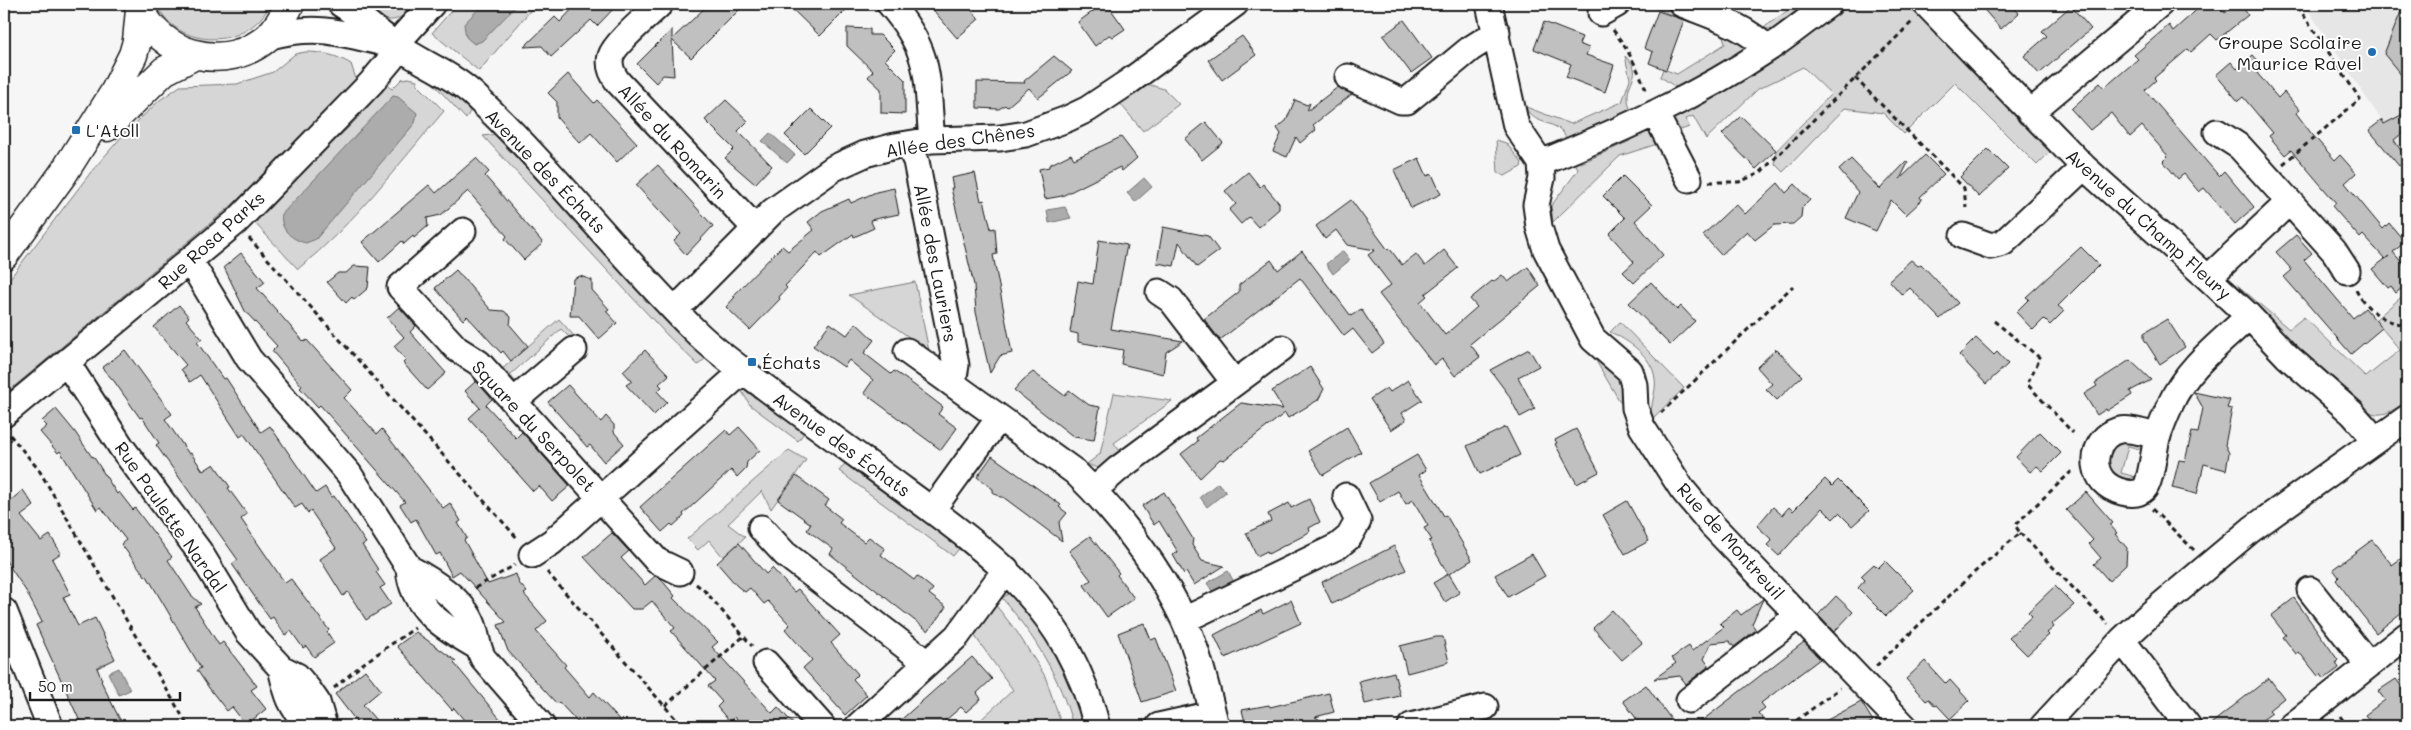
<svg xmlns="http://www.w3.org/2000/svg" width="2411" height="730" font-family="Mali,sans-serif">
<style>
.built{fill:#e6e6e6}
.green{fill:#d6d6d6;stroke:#797979}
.water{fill:#acacac;stroke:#727272}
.building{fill:#c0c0c0;stroke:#1c1c1c}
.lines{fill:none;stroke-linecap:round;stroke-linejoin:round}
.minor-casing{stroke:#1c1c1c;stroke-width:29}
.major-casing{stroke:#1c1c1c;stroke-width:31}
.path{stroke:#1c1c1c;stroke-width:3;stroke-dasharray:5 4;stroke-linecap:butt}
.minor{stroke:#fff;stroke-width:25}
.major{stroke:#fff;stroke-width:28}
.poi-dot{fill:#1f6fb2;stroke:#fff;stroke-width:2}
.labels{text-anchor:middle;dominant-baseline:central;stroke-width:4;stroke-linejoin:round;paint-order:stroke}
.poi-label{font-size:18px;fill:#1c1c1c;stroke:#fff;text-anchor:start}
.street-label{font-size:18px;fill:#1c1c1c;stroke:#fff}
</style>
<rect width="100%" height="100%" fill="#f6f6f6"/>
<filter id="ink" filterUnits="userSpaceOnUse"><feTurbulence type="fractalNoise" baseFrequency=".02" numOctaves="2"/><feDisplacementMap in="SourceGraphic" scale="10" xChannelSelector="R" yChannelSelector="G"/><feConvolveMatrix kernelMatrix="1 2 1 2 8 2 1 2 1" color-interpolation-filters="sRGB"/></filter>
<g filter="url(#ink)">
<path class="built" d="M2304,4h103v155l-39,-59z"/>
<path class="green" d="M157,4h113c-20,46 -94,47 -113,0z
M361,4h57c-26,23 -30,20 -57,0z
M457,4h79l-57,67 -47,-38z
M1644,4h19l12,3 71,36 -3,8 -63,37c-7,-1 -13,-8 -20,-11l3,-8 14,5 48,-30 -2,-9z
M1791,4h27l-44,26 -11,-2 24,-17z
M1844,4h69l141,144 -17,17 -82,-82 -51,51 -21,-21 -38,-5 -62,64 -8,-8 1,-13 55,-57 -28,-27 -45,22 -52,50 -13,-23 -7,3 3,8 -11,4 -5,-8v-6l89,-51z
M305,52c18,0 31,3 46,12l5,15 -3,9 -121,117 -228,190v-109l87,-114 32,-37 37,-35 20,-14 57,-2 36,-12 22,-18z
M1625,56c20,18 2,23 3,42 0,5 2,11 4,16l-64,28c-2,-3 -4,-9 -6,-11 -11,-10 -31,-8 -36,-24l45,17 51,-22 8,-23z
M427,75l45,32 -6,12 -36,-39z
M409,78l8,2v4l27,27c-47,55 -90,113 -146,158l-46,-49 98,-94 35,-38 3,-2 4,3 10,-10z
M1147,84l17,5 15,15 -36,27 -25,-30 18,-15z
M1644,127l7,3 7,10 -4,5 -34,11 -67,66 -2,-16 27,-36 -4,-11 4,-2 3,6 49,-22 -2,-6z
M497,134l210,223 -9,8 -31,-30 -184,-199z
M1496,140l10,3 16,20 -1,4 -16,9 -7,-3z
M2229,278l60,51 15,-12 62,60 34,-27 -25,-30 32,-28v108c-14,11 -27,21 -44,8l2,-3 -123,-107 -14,-16z
M915,282l14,69 -80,-56z
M559,319l15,17 -2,4 -11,-11 -51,46 10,12 -3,1 -17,-17z
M1620,322l64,66 -32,31c-3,-13 5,-27 3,-40 -2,-22 -27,-39 -45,-47z
M1592,354l30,21 1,32z
M745,389l8,2 53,39 -8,11 -48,-36 -9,-15z
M1114,393l58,8 -58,42 9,12 -21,15 -15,-6 13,-10z
M2125,440l13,2 5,8 -15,-4 -7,27 15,4c-19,5 -22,3 -33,-12l3,-16z
M789,450l17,10 -35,49 -9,-18 -34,33 17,13 -22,20 -14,-17 -11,10 -11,-11z
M848,460l114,85 -9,11 -114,-85z
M1008,594l8,1 47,66 25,65h-15c-12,-47 -39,-91 -71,-128z
M994,603l23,29 28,44 17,50h-88l39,-36 -41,-58z"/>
<path class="water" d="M483,4h35l-36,37 -8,3 -8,-7 -2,-13z
M393,96l5,1 19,16 -2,10 -99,116 -10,4c-14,-3 -27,-14 -24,-29z
M770,133l25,22 -8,8 -25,-22z
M1144,178l8,9 -17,15 -8,-9z
M1065,207l6,11 -22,5 -2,-13z
M1343,251l7,9 -17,14 -7,-10z
M1218,483l8,9 -19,15 -7,-10z
M1228,571l6,11 -20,12 -7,-11z
M119,668l11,22 -11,5 -11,-22z"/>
<path class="building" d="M575,4h43l-21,22 -6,-6 -40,37 -9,-11 -18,1 31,-30 5,5 16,-17z
M709,4h36l-54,54 -19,-18 2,36 -11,-1 -7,8 -19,-19 35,-35v10z
M787,4h65l-32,32z
M928,4h38l13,15 -22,19z
M1103,4h4l18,25 -12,8 -4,-2 -14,11 -17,-24z
M1979,4h32l8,9 -18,16z
M2203,4h14l8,9 11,-9h5l7,11 -31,25 -6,-6 -20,18 -3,-3 -34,29 2,2 -11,10 74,86 5,-5 30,36 -19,17 -31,-36 -5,4 -15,-18 -6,5 -15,-18 5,-5 -26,-30 -12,11 -19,-24 -21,17 -19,-21 29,-26 4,5 34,-29 -4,-4 35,-30 4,6z
M2404,4h3v78l-23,-28z
M2071,6l20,23 -52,45 -15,-18 23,-20 -5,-5z
M1658,11l26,9 -18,50 -17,-7 4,-11 -9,-4z
M1404,20l28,38 -21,15 -28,-37z
M1544,22l38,15 -3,7 10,4 -3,7 28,10 -9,27 -39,-15 5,-13 -37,-15z
M847,28l23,1v6h10l15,15 -10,10 20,20v34l-24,-1v-24l-13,-12 5,-6 -26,-25z
M1242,36l14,19 -34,25 -14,-20z
M2253,55l11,12 -7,6 21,25 6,-6 16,18 -4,3 15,20 24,27 5,-5 16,18 -11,10 38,46 6,-6 16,19 -12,10 14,17v15l-11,9 -5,-7 -3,2 -16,-19 17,-13 -4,3 -22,-24 -3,3 -28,-32 4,-3 -45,-53 -6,5 -16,-19 4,-3 -30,-36 -5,4 -22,-26 15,-13 6,7z
M1054,56l18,15 -26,21 -8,6 -9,-10 -22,19 -2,-2 -6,4 -22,-1v-26l48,1 -1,-2z
M568,74l26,29 3,-3 40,43 -20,19 -26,-29 -11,10 -23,-25v-16l-9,-9z
M1338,87l14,7 -39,31 3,5 -16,13 -4,-6 -9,20 -14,-6 8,-17 -4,-6 9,-7 9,-21 12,5 3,-2 -3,8z
M726,100l22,21 -10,10 34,35 -17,18 -30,-26 9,-9 -29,-29z
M811,109l19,19 -26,26 -19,-19z
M2407,112v17l-13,11 13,20 -8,6 -30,-36 13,-10 2,4z
M1741,116l35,34 -20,19 -34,-35z
M1206,122l17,21 -21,17 -17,-21z
M1121,137l16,21 -15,13 -2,-4 -58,29 -17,3 -6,-30 10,-2v-2l22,-11 3,5z
M1988,149l20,20 -29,28 -19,-20z
M1925,155l19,19 -24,23 2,3 -16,15 -15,-15 -15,31 -30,-13 12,-26 -19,-22 12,-11 29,30 26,-27 2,1 -8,16z
M476,158l13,14 -4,4 58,67 -19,17 -19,-21 2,-3 -39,-45 -27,24 -14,3 1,8 -14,12 -1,-2 -9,8 -2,-3 -23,21 -17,-20 67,-57 7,8z
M1419,158l8,18 5,-2 9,20 -30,14 -17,-38z
M658,165l55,61 -27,29 -12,-14 7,-7 -45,-49z
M1248,172l12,15 3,-3 16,19v6l-21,18 -9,-10 -8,7 -12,-14 7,-6 -11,-13z
M975,173l6,28 3,-1 7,29 4,-1 2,26 -4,1 19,98 -12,3 -10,17 -14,-61 -2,-27 -23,-97h2l-2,-10z
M1623,176l29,29 -17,16 28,34 -29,28 -11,-11 11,-10 -25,-28 16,-16 -22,-22z
M1778,183l8,10 9,-9 15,16 -8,8 -1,9 -8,7 -19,1 -19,15 -8,-9 -26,24 -18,-20 33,-31 9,10z
M894,188l5,26 -29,6 4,8 -20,9 -1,-3 -32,23 -4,-5 -32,34 2,2 -8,9 1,2 -30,31 -24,-23 9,-10 -2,-1 49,-50 6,5 26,-21 -6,-8 14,-11 27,-12 2,4 25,-11z
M1351,200l37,50 2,-1 12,16 14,-11 9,12 19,-16 14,18 -33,26 2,2 -7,6 25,33 32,-28 -7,-8 22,-18 1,1 9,-7 6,7 20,-15 12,19 -70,58 10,13 -25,19 -13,-17 -8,6 -55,-71 12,-9 -23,-30 7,-5 -28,-5 -11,-15 -11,9 -9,-13z
M1163,227l45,9 11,15 -22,16 -18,-25 -5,24 -17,-3z
M2296,235l16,18 -8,7 49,58 12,-10 17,20 -31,26 -67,-77 8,-7 -16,-18z
M1099,240l28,5 -16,84 72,12 -17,11 -3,22 -42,-10 2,-14 -45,-8v-8l-8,-2 8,-51 15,3z
M2081,247l18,18 -41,41 6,5 -14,14 -6,-6 -11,11 -17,-18 13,-13 -3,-2z
M1302,251l49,65 10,-7 23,35 -12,9 -19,-24 -9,7 -44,-58 -80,62 -16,-21 35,-27v-7l32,-25 7,10z
M241,253l24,29 -8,6 47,54 3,-2 45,50 -8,8 33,36 5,-5 61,79 7,-5 11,18 -3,2 9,15 -3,2 24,44 28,-10 3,9 8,9 -3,2 23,27 -11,10 30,34 -2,2 26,30 4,-5 31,34h-44l-22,-24 -2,2 -49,-53 -10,-26 8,-3 -46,-51 -8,5 -12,-23 -4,2 -20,-36 -5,3 -11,-17 5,-3 -85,-97 -2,2 -18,-19 2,-2 -30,-35 5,-5 -32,-35 -21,-44z
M1911,260l7,6 3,-2 37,39 -18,16 -30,-31 -8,7 -13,-15z
M354,266l16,1 -2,21 -14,12 -2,-3 -6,6 -19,-21 11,-9h8z
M456,270l35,40 13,1 7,6 -1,8 18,21 -17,15 -8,-10 -2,2 -34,-37 -4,4 -28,-32z
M580,276l12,4v10l17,19 -3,2 11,12 -18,16 -20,-23h-9l3,-37z
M1651,282l26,28 4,-4 14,15 -25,24 -41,-42z
M179,305l10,12 -3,3 16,19 -5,3 26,37 3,-1 35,54 9,-6 46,67 9,-6 6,10 3,-1 32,47 -4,2 17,26 -3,1 9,13 -5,3 11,16 -25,16 -18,-28 -5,4 -23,-37 16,-11 -25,-37 -3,2 -6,-9 -7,4 -51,-74 -4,3 -40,-62 -10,7 -9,-13 5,-4 -32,-38z
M399,307l17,19 -6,6 36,41 -19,17 -24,-27 3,-3 -12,-14 10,-9 -17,-19z
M2167,319l18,28 -25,17 -16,-25v-6z
M830,323l17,12 9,-12 18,17 -10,13 27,21 3,-3 16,11 33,25 -5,7 19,14 -16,22 -77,-57 9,-13 -24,-20 -5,7 -31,-21z
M1976,338l18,17 3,-3 11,12 -22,20 -27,-29z
M1529,349l10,17 -21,11 17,32 -15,8 -12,-23 -18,-24z
M1776,349l26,27 -25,24 -11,-11 6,-5 -15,-17z
M125,350l47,64 -7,5 24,35 2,-1 12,18 11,-7 16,23 -2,1 19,26 -6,5 44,64 6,-4 38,51 -2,2 7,11 -20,14 -8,-11 -3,2 -12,-17 -6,4 -12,-18 -3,2 -38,-55 6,-4 -82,-115 3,-2 -17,-26 -2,1 -26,-37 -12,-13z
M645,350l24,25 -10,9 3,3 -5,4 10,11 -13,13 -28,-30 6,-4 -9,-10z
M2130,360l21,20 -21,11 2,4 -25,16 -1,-2 -9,6 -13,-21 13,-8 -2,-3z
M1310,367l14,22 -6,11 -30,18 -3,-5 -61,47 -4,-1 -20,19 -19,-24 17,-13 -2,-3 45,-35 42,6 -11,-18z
M1033,372l32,24 4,-6 20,15 11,2 -6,33 -20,-3 -60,-47 9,-10z
M1408,380l14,20 -20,13 4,7 -15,10 -21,-31 17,-11 3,4z
M476,381l16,18 -6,6 30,33 6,-6 48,54 -18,15 -13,-15 -6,5 -64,-73 11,-10 -15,-17z
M568,385l33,37 5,-6 8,9v7l10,12 -20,18 -14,-17 -3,2 -39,-45z
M2194,392l36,8 -3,8 5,1 -7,36 4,8 -3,17 -22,-6 -7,30 -25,-6 7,-28 6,1 7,-29 6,1 5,-25z
M56,409l19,23 17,25 1,-1 24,38 2,-2 14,18 2,-2 37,49 -4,3 23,35 10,9 -6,3 24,38 4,-3 34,44 -6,4 15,19 -20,16 -14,-18 -5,4 -18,-23 -12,-18 4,-2 -54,-92 -1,1 -25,-33 5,-4 -25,-33 -4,3 -37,-59 -2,2 -18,-21 7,-6 -5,-5z
M739,427l21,23 -13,12 -1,6 -9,9 -6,-7 -48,44 1,2 -11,10 -2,-2 -9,8 -22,-25 86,-77 4,5z
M1347,427l14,25 -38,23 -15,-24z
M1506,427l14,28 -40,19 -13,-28z
M1576,429l23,43 -22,12 -22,-40 2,-1 -2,-3z
M2040,432l21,21 -18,18 -6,-5 -7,6 -14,-15z
M1417,455l9,15 -7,5 25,41 2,-1 26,45 -23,14 11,18 -15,10 -12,-19 15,-9 -19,-33 3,-1 -8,-12 4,-2 -15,-26 -7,4 -8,-13 -18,11 -11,-19z
M992,456l69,49 -2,2 8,6 -8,10 3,18 -59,-44h-3l-7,-5v-3l-16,-12z
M796,476l33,24 -4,6 17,13 -3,4 25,19 5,-5 16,12 -4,6 33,25 3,-4 16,13 -4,5 17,13 -18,24 -98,-77 3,-5 -26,-19 4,-6 -33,-24z
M1825,479l7,7 6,-6 31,31 -17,15 -13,-13 -6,6 -11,-11 -43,48 -12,-11 5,-5 -15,-14 16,-19 9,8 7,-8 4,4z
M23,490l11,16 -13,10 20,25 9,-6 11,18 -9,6 18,35 -7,3 15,29 17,-8 20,41 -18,9 5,12 -1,1 22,45h-41l-46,-101 6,-3 -16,-31 -22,-33v-65l6,8z
M1164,492l29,47 -1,6 10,16 22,5 -30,19 -8,-13 -2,2 -11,-19 5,-3 -19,-31 -5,4 -12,-19z
M2086,492l27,31 -3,2 7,8 -2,1 12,14 -1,17 -17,16 -15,-17 7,-6 -12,-14 4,-4 -27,-30z
M1309,499l11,23 -11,6 1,3 -7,5 -35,18 -1,-3 -10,5 -11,-23 25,-12 -3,-7 21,-11 2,5z
M1627,501l22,40 -24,13 -22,-39z
M612,533l17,18 -8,7 24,27 10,-9 5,2 15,18 -2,2 45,44 -6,5 60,66 6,-6 17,19h-52l-8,-9 -5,5 -13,-15 5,-5 -14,-16 7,-5 -44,-50 4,-3 -23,-27 -10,8h-10l-48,-52z
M1090,536l29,37 -2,2 17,23 -27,19 -23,-32 7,-5 -22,-29z
M2372,540l20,25 15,-11v54l-31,25 -40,-53 3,-3 -6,-8z
M739,543l27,31 6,-6 22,24 4,-3 42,46 -9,8 27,31 -5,5 14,16 -22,20 -42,-47 9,-8 -27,-31 5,-4 -22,-24 -4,3 -14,-16 -5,4 -8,-6 -20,-23z
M1394,546l12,24 -74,34 -10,-22z
M1532,554l13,22 -37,21 -13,-22z
M1885,561l29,29 -28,26 -28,-28 7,-8 -4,-4 13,-12 4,4z
M2055,586l19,19 -22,19 2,3 -7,6 2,2 -22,20 -18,-18 23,-21 -4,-4z
M1836,596l17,16 -19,20 -16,-17z
M2294,598l44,62 -2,2 3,6 -15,11 -3,-5 -3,2 -19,-24 -3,2 -13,-17 3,-2 -15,-19z
M1763,599l-11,25 4,6 -22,17 -5,-6 -18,2 -7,16 5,7 -23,18 -6,-8 -26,3 22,-16 -4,-5 8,-6 9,-6 3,5 32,-24 -4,-4 17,-13 4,5z
M1291,600l10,23 -76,35 -11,-23 47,-25 2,4z
M1612,610l30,33 -20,17 -29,-32z
M1144,623l7,17 5,-2 20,53 -34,11 -24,-69z
M416,632l40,29 -2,2 52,63h-37l-15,-18 -2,2 -55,-64z
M1436,637h7l6,25 -42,11 -7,-27z
M1804,642l16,17 -59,44 4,5 -7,5 11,13h-74z
M972,657l20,22 -15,14 4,6 -15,13 -5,-5 -22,19h-45z
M1925,661l21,23 4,-4 19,21 -19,18 -13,-14 -2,1 -6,-7 -3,2 -20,-22z
M365,670l16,20 -18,15 18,21h-21l-25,-32z
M1394,672l6,24 -35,8 -6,-23z
M2269,678l15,20 -15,12 3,3 -18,13h-46z
M2396,679l11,15v32h-33l-9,-11 20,-15 -7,-9z
M1646,685l30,41h-34l-19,-25z
M1329,693l5,19 -19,5 16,9h-85l-4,-16 27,-5 1,2z
M1861,702l12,19 -8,5h-49z"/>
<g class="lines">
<defs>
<path id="minor" d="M341,4c19,12 36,28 55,41 25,18 54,28 77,49 79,74 145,161 222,237 21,21 47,39 71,57 45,34 91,67 137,101 92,67 164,120 194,237
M660,4c-11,11 -45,39 -49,52 -3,10 1,18 7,26l137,146
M890,4c43,50 36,74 42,136
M1489,4l27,122 25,37 1,15 -6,27 3,22 7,23 47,89 37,32 4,14 1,23 7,19 40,62 30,36 192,201
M1682,4c30,12 62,21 86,45
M1926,4l158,163 124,111 41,38 38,40 65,57 24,27
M1601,13l16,-9
M270,36c49,-12 71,-3 118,8
M1348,77l53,24h6l63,-52 27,-17
M1655,113l34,66
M2030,113l130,-109
M2217,132l23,15 94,104 13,20
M908,144l8,17 40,204 -3,18
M1541,163c78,-32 156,-66 227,-114 21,-14 40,-30 61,-45
M463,231l-63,56 57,62 22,14 178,198 23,11
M1963,236l28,10 12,-3 81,-76
M190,261l59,98 100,115 60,94c3,41 35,59 67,78
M2208,278l81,-76
M1159,292l12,8 63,82
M675,310l98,-99 61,-43 31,-14 30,-8 37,-6 68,-2 26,-4 41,-15 21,-10 39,-26 108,-79
M907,351l168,121c43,42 83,93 109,148 15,34 23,70 32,106
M67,363l55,85 77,103 49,81 33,36 16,8 11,13 9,13 7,24
M514,401l60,-51
M4,414l233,-193 134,-138 20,-24 14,-25 27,-30
M2158,436c-12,-2 -26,-8 -38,-6 -22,4 -32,33 -17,51 8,9 31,18 41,8 7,-7 10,-40 13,-51 4,-12 9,-24 14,-35 16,-36 51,-61 78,-87
M1094,490l24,-21 164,-121
M932,510l67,-92
M761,528l24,26 142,109
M532,555l20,-13 191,-171
M409,568c22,12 55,32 64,57 4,11 4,22 10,33l59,68
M2310,590l59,75
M4,611l46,115
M1184,620l154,-74 11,-9 9,-16 -12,-25
M2122,640l66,86
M766,663l56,63
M281,668c6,26 9,40 29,58
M1689,700l110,-85
M858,726l99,-90 49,-67
M1159,726l54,-12
M1411,726l74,-19
M2043,726l79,-86 26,-24 104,-87 155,-111
M2292,726l115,-91"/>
<path id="major" d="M138,4c20,52 88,71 131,32 9,-8 15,-21 21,-32
M107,127l57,-56 31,-16
M4,255l59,-81 51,-81 19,-38 4,-14 3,-31"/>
</defs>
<use href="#minor" class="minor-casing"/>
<use href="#major" class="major-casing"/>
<path class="path" d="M1613,30c15,19 25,39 34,62
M1855,78l109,110 2,20
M2283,164l77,-65 -64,-95
M1709,182h30l21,-9 153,-152
M249,238l269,301
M2356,290c10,20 29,33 51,35
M1994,321l46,37 -13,26 46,49
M1661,413l132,-127
M10,435l29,35 149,256
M2152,509l42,41
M2020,533l88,91
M547,572l135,154
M696,584l10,8 46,54
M475,588l40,-23
M1876,666l93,-89 51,-44 -5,-8 59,-56
M334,688l30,-25 51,-35
M665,706l79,-70
M2340,716l7,10
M1789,726l51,-38"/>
<use href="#minor" class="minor"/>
<use href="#major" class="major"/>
</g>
</g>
<g class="poi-dot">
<circle cx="2372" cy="52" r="5"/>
<rect x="71" y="125" width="10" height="10" rx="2.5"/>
<rect x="747" y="357" width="10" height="10" rx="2.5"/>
</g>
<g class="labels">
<g class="poi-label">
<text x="2362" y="42" text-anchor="end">Groupe Scolaire<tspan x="2362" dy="21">Maurice Ravel</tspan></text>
<text x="86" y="130">L'Atoll</text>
<text x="762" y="362">Échats</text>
</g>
<g class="street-label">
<text transform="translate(960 140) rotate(-8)">Allée des Chênes</text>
<text transform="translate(673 141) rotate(47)">Allée du Romarin</text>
<text transform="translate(546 171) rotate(46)">Avenue des Échats</text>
<text transform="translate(2149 224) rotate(42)">Avenue du Champ Fleury</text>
<text transform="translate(211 240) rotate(-42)">Rue Rosa Parks</text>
<text transform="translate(936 263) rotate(79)">Allée des Lauriers</text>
<text transform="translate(534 426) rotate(47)">Square du Serpolet</text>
<text transform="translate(842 444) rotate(36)">Avenue des Échats</text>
<text transform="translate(171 517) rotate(55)">Rue Paulette Nardal</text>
<text transform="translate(1731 541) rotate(48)">Rue de Montreuil</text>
</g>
</g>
<rect width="2411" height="730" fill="none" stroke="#fff" stroke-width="20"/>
<rect x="10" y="10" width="2391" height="710" fill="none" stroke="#1c1c1c" stroke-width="2" filter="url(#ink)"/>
<path d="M30 692v8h150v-8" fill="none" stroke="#1c1c1c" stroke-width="2.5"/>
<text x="38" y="692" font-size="15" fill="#1c1c1c" stroke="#ffffff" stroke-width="4" paint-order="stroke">50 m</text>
</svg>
